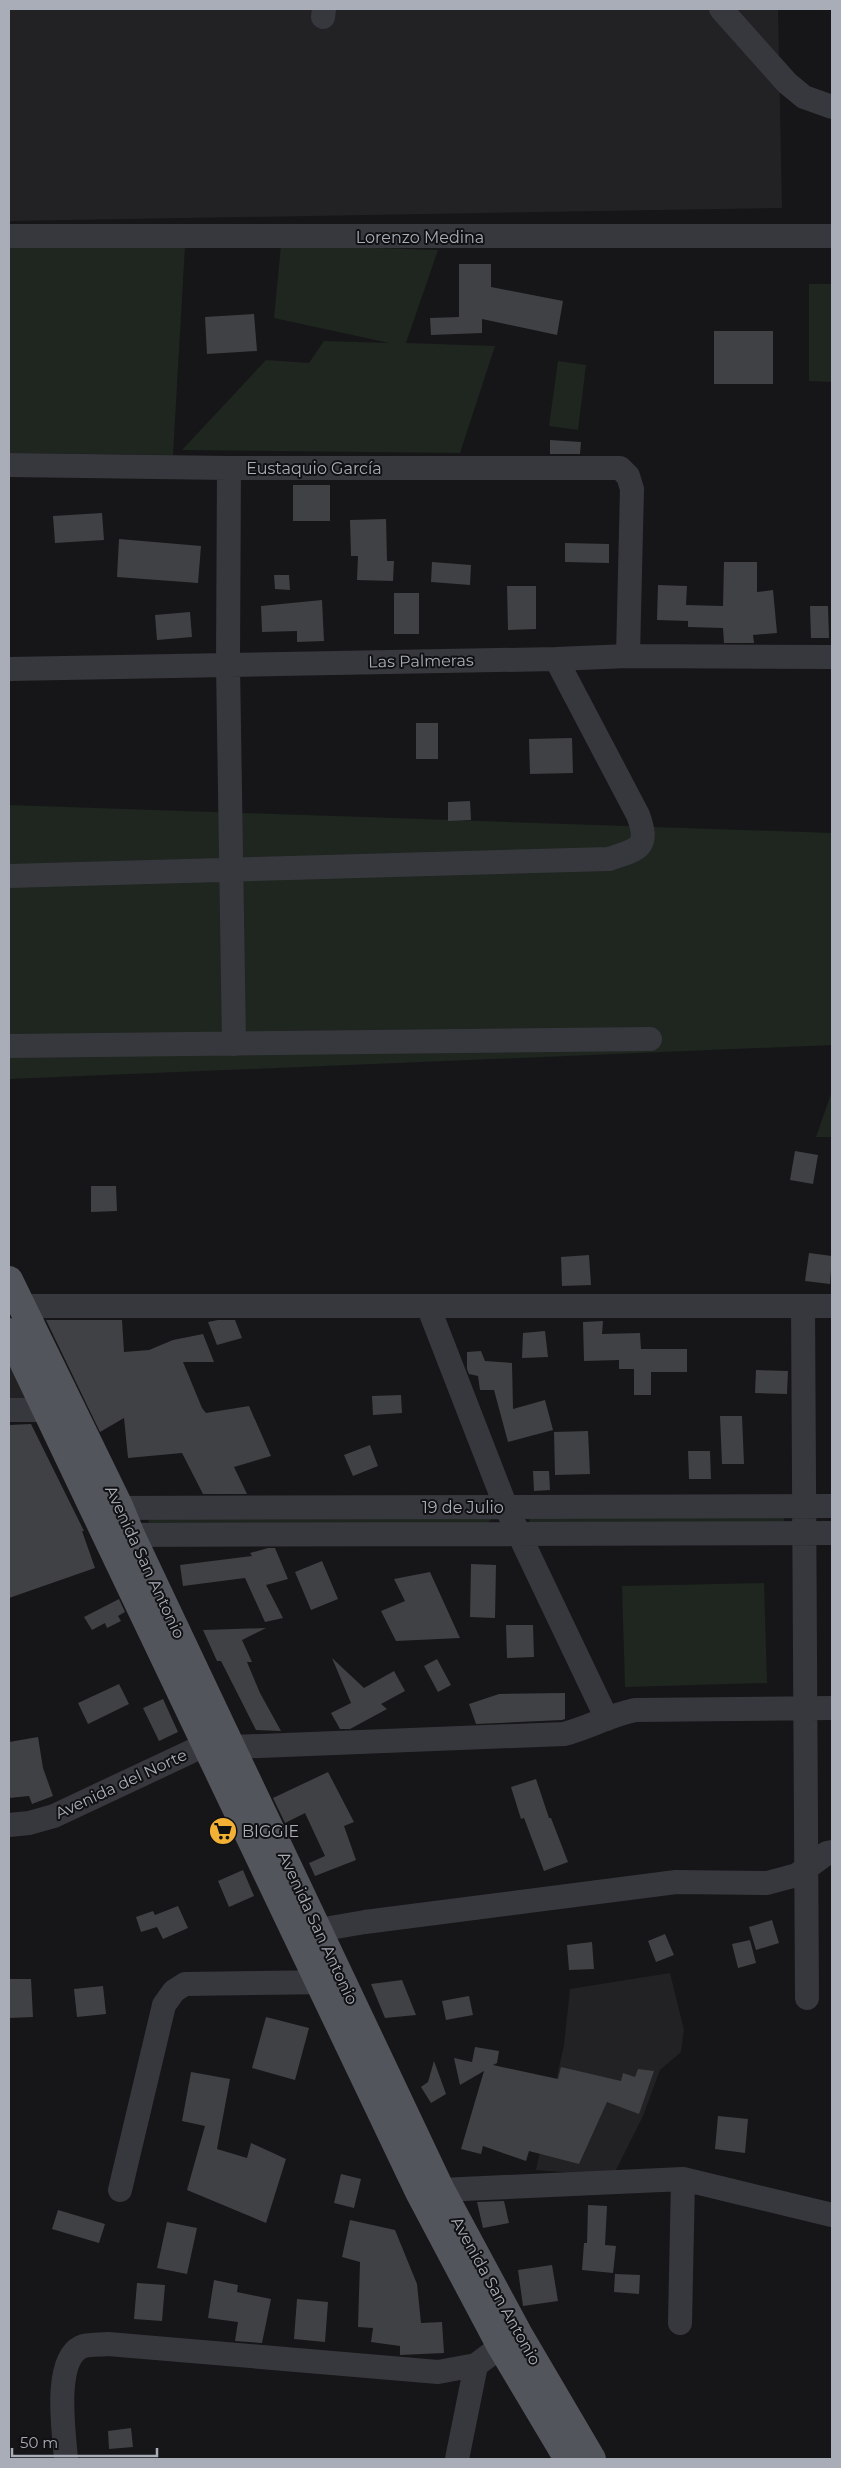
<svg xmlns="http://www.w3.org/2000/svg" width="841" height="2468" font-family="Montserrat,sans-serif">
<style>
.built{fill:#222225}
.green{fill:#1e261f}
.building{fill:#404145}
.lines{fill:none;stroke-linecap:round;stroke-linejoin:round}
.minor{stroke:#37383d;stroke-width:24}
.major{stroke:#53555c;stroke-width:28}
.labels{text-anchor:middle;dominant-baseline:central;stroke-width:4;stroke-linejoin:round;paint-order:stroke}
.street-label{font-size:16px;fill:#a8adb8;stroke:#111113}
.poi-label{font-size:16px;fill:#a8adb8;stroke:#111113;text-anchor:start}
</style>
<rect width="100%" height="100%" fill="#161618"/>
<path class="built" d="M9,9h769l4,199 -773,13z
M9,1357l21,45h-21z
M670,1973l14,57 -3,22 -21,18 -17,46 -30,60 -77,-6 28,-125 6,-56z"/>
<path class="green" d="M281,245l157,5 -32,93 89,3 -35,107 -278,-3 84,-90 43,3 15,-22 65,2 -115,-25z
M185,246l-12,209 -164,-2v-206z
M809,284h23v98l-23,-1z
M558,361l28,4 -8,65 -29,-4z
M9,805l823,28v212l-823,34z
M832,1091v46h-16z
M784,1517v5h-254l-2,-4z
M148,1518h342l1,2 -4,3 -338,1z
M764,1583l3,100 -142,4 -3,-101z"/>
<path class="building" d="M459,264h32v23l72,14 -6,34 -75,-16v14l-51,2 -1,-17 29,-1z
M254,314l3,37 -50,3 -2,-37z
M714,331h59v53h-59z
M550,440l31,2 -1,12h-30z
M293,485h37v36h-37z
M102,513l2,27 -49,3 -2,-27z
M386,519l1,42h7l-1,20 -36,-1 1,-24h-7l-1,-36z
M119,539l82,7 -3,37 -81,-6z
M565,543l44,1v19l-44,-1z
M432,562l39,3 -1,20 -39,-3z
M724,562h33v30l16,-2 4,43 -24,2 1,8h-30l-1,-15 -35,-1v-6l-31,-1 1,-35 29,1 -1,19 37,1z
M274,575h15l1,15 -15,-1z
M507,586h29v43l-28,1z
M394,593h25v41h-25z
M322,600l2,41 -27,1v-11l-35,1 -1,-26z
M810,606h18l1,32h-18z
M190,612l2,25 -35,3 -2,-25z
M416,723h22v36h-22z
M572,738l1,35 -43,1 -1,-35z
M470,801l1,19 -23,1v-19z
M795,1151l23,4 -5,29 -23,-4z
M91,1186h25l1,25 -26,1z
M809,1253l23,3 -2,28 -25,-3z
M589,1255l2,30 -29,1 -1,-29z
M46,1320h76l2,32 25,-2 24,-10 30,-6 11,28h-31l19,46 4,5 43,-7 22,50 -37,11 13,27h-44l-21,-41 -54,5 -4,-40 -24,14z
M218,1320h17l7,18 -25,7 -9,-23z
M603,1321l-1,13 38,-1 1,16h46v23h-36v23h-17v-26h-15v-9l-35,1 -1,-39z
M545,1331l3,26 -26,1 1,-25z
M481,1351l4,10 27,2 1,46 32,-9 8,30 -45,12 -14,-52h-14l-2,-14 -9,-2 -2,-5v-17z
M756,1370l32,1 -1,23 -32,-1z
M401,1395l1,18 -29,2 -1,-19z
M720,1416h22l2,48h-22z
M31,1424l53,107h-2l13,37 -86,30v-173z
M588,1431l2,43 -35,1 -1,-43z
M370,1445l8,21 -25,10 -9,-21z
M688,1451h22l1,28h-22z
M533,1471h16l1,19 -16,1z
M268,1548h7l13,31 -22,6 17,33 -18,4 -20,-44 -62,8 -3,-21 72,-9 -2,-3z
M322,1561l16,38 -27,11 -16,-38z
M471,1564l25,1 -1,53 -25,-1z
M430,1572l30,66 -64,3 -15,-30 24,-10 -11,-22z
M119,1599l6,13 -7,4 3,5 -14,7 -2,-5 -13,7 -8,-13z
M506,1625h27l1,32 -27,1z
M266,1628l-24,12 10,22h-5l13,31 21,38 -25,-1 -35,-69h-4l-14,-31z
M332,1658l32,30 30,-17 11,20 -24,13 6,5 -37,20h-10l-9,-16 20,-10z
M437,1659l14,26 -13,7 -14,-26z
M119,1684l10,20 -41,20 -10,-21z
M565,1693v26l-3,1 -86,4 -7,-20 30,-10z
M163,1699l15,33 -19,9 -16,-33z
M38,1737l5,31 10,28 -21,8 -3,-8 -20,2v-56z
M328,1772l26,50 -10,4 12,34 -41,16 -6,-13 16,-7 -20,-43 -20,10 -12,-25z
M536,1779l13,39h2l17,44 -24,9 -20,-53 -3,1 -10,-32z
M243,1870l11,26 -25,11 -11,-26z
M178,1906l10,22 -25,11 -6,-12 -16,5 -5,-15 17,-6 2,4z
M772,1920l7,23 -23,7 -7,-23z
M665,1934l9,21 -18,7 -8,-21z
M750,1940l6,23 -18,5 -6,-24z
M592,1942l2,27 -25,1 -2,-25z
M9,1979h22l2,38 -24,1z
M402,1980l14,35 -31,3 -14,-34z
M103,1986l3,28 -29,3 -3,-28z
M469,1996l4,19 -27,5 -4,-19z
M266,2017l43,11 -14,52 -43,-12z
M475,2047l24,4 -2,12 -4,2 65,14 3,-12 60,14 2,-8 12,4 3,-8 16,2 -15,43 -32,-12 -28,62 -50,-13 -3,10 -43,-15 -2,8 -20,-5 23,-78 -24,14 -6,-27 18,4z
M434,2061l12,33 -15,9 -10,-16 7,-5z
M191,2072l39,7 -13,70 30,9 4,-15 35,16 -20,64 -79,-33 18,-64 -23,-5z
M718,2116l30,3 -3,34 -30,-4z
M341,2174l20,5 -7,29 -20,-5z
M504,2201l5,22 -26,5 -6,-26z
M588,2205l19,1 -2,39 11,1 -3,27 -31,-3 2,-27h3z
M58,2210l47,14 -6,19 -47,-14z
M350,2220l45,10 22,54 4,39 21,-1 2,31 -44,2v-9l-29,-4 2,-14 -15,-1 2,-65 -18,-5z
M167,2222l30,6 -10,46 -30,-6z
M552,2265l6,36 -35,5 -5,-36z
M615,2274l25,1 -1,19 -25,-2z
M214,2280l24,5 -1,7 34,7 -9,44 -27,-2 3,-19 -30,-4z
M137,2283l28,2 -3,36 -28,-2z
M297,2299l31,3 -3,40 -31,-3z
M131,2428l2,19 -24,2 -1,-18z"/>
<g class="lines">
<path class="minor" d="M721,9l66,74 17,14 28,10
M323,17l1,-8
M9,236h823
M9,465l220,3h391l8,8 4,13 -4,167
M229,468l-1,196 6,380
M9,669l547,-10 72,-3 204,1
M9,876l600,-17c30,-10 41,-11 29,-44l-82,-156
M9,1046l641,-7
M21,1306h811
M428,1306l78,201 101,212
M803,1306l4,692
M9,1410h53
M104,1508l728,-2
M114,1535l718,-2
M9,1825l20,-2 25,-7 153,-72 25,3 332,-13c24,-6 46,-19 71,-24l197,-2
M301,1933l64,-11 311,-40 91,1 30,-8 30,-22 5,-1
M120,2190l44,-185 10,-14 11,-7 150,-2
M441,2190l242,-11 149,36
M680,2323l3,-144
M66,2459c-2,-26 -13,-98 15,-112 7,-3 19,-2 27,-3l330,28 38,-7 39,-29
M457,2459l19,-94"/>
<path class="major" d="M9,1280l111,228 11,27 310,655 77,143 74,126
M9,1332l410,860 81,153 68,114"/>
</g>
<defs>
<symbol id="supermarket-disc" viewBox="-11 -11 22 22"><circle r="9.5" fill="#f2b134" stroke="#111113"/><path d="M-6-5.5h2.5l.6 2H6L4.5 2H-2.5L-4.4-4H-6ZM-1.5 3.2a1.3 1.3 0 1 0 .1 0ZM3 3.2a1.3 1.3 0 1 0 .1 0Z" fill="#111"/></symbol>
</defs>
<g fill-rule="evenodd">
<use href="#supermarket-disc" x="207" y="1815" width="32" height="32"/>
</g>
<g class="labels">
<g class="street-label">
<text x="420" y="237">Lorenzo Medina</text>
<text x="314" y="468">Eustaquio García</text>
<text transform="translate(421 661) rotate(-1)">Las Palmeras</text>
<text x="463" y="1507">19 de Julio</text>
<text transform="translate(145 1562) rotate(65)">Avenida San Antonio</text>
<text transform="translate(121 1784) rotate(-25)">Avenida del Norte</text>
<text transform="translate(318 1928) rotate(65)">Avenida San Antonio</text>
<text transform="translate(496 2291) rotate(61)">Avenida San Antonio</text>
</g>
<g class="poi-label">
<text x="242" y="1831">BIGGIE</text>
</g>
</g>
<rect width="841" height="2468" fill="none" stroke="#a8adb8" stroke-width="20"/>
<path d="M12 2448v8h145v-8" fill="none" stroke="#a8adb8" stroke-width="2.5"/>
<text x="20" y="2448" font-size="15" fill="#a8adb8" stroke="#111113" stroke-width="4" paint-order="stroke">50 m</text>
</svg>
